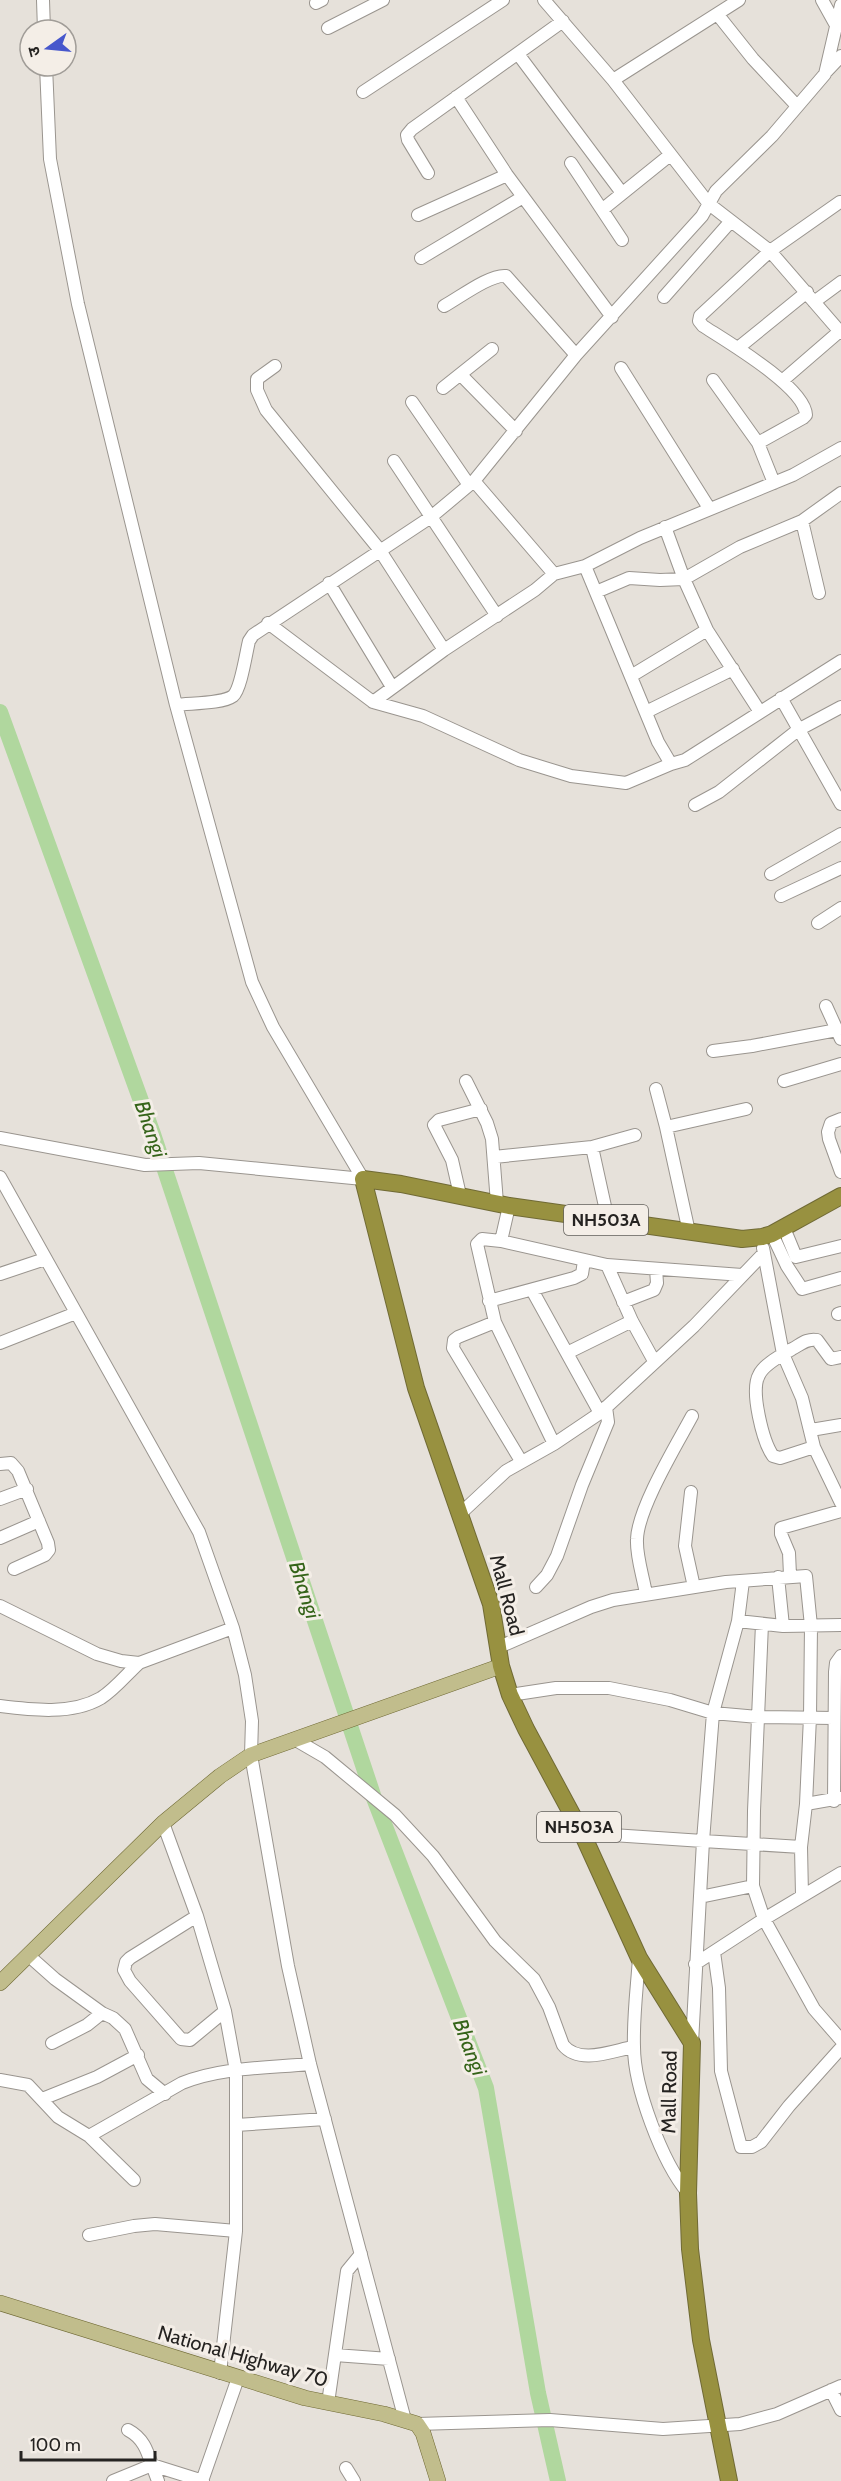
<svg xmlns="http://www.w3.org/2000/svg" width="841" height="2481" font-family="Cabin,'Noto Sans Devanagari',sans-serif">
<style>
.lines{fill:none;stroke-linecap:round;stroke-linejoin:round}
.river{stroke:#b0d79e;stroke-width:16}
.minor-casing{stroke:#9a958f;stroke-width:14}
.major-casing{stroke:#706a35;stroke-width:16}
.highway-casing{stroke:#706a35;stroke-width:18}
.minor{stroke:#fff;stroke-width:12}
.major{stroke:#c1bd8c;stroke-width:15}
.highway{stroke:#989140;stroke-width:16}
.labels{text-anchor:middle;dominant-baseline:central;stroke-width:6;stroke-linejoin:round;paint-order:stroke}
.shield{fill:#f4eee7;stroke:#63605c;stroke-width:1.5}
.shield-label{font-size:18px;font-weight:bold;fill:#252321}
.street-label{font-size:20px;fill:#252321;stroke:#f4eee7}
.water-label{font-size:21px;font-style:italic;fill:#356419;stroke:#f4eee7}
</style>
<rect width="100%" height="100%" fill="#e6e1da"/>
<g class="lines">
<path class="river" d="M0,712l153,422 221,664 112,290 52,305 20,88"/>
<defs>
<path id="minor" d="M43,0l1,30
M544,0l69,80 96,124 61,47 71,82
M822,0l15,27
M316,3l6,-3
M718,15l35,44 44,47
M328,28l55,-28
M518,54l104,139
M46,66l4,93 28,145 98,401 70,255 6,22 21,45 90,152
M825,73l16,-17
M613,80l126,-80
M363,92l140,-92
M456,97l51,78 105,142
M571,163l51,77
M428,173l-20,-33 -1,-5 5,-6 151,-108
M603,209l67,-54
M418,215l89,-40
M421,258l102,-61
M664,297l67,-76
M814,302l27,-20
M444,306c15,-8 46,-32 62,-30l70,79
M738,348l69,-56
M275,366l-18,13v11l9,20 113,139 65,101
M621,368l88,140
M461,375l55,56
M713,380l45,63 16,40
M782,381l59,-51
M443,388l49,-39
M412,402l57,83
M758,443l45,-25 3,-3c-1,-28 -80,-74 -103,-89l-4,-5 1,-5 70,-65 70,-49
M394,461l103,155
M474,481l80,93 -19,16 -91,60 -71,52 50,14 96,44 52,16 55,7 45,-19
M802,521l17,72
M585,566l55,-28 153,-63 48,-27
M554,574l31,-8 73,176 13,22 14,-4 156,-99
M329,583l63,104
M596,592l33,-14 31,2 24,-1 -19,-52
M268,623l105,79
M631,676l76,-46
M781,698l60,106
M176,705c14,-2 46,-1 57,-9 8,-7 13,-43 16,-55l4,-6 178,-118 43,-36 102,-126 126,-139 14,-25 56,-55 53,-62 16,-69
M646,712l87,-43
M760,712l-53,-82 -23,-51 56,-32 62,-26 39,-28
M695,805l24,-13 79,-62 43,-23
M771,874l70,-40
M781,896l60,-28
M818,923l23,-15
M826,1006l15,33
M713,1051l39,-5 85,-16
M466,1081l21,42 5,16 5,64
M784,1081l57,-17
M656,1089l10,38
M841,1119l-10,4 -3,9 1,7 12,33
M0,1138l145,27 54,-2 164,16
M592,1147l16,73
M494,1157l98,-10 43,-12
M0,1177l199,355 34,96 12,47 7,46 -1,34 37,211 22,98 95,356
M460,1195l-8,-35 -18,-35 5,-5 42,-11
M784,1228l12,29 45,-11
M689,1232l-23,-105 80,-18
M772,1234l15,32 15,23 39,-11
M501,1241l8,-35
M764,1253l19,101 19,44 12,49 -34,11 -7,-2c-10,-14 -23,-65 -14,-81 5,-11 23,-20 33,-26 8,-4 15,-11 25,-9l14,19 10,-2
M0,1274l45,-15
M532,1290l68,123
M489,1301l85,-23 8,-4 2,-13
M623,1302l31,-12 3,-7 -1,-14
M838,1314l3,-1
M495,1322l-37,15 -4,3 -1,8 68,113
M0,1343l76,-30
M567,1353l65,-32
M654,1361l-22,-40 -25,-56 135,10
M811,1430l30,-5
M554,1444l-59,-122 -18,-78 5,-5 19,2 106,24
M814,1447l27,56
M0,1464l11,-1 7,8 30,72 1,7 -4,5 -31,14
M691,1492l-6,54 9,41
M0,1499l27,-10
M461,1513l45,-42 48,-27 46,-31 94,-87 70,-73 -1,-5
M0,1538l39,-17
M790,1575l-1,-22 -8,-19v-6l60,-17
M778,1577l5,49
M536,1587l11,-12 10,-19 25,-71 26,-63 -2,-15
M646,1594c-3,-18 -10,-38 -9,-55 1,-31 40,-95 55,-123
M0,1606l97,48 24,7 18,2 94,-35
M738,1621l5,-40
M499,1647l92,-40 22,-7 113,-18 80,-6 5,50 -1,91 -4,87 -5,43 1,48
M510,1695l46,-7h53l61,12 43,13 45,4 76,1
M0,1706c32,4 72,9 101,-8 14,-9 26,-24 38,-35
M294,1739l31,18 70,58 38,41 62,85 39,38 15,28 14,38c16,20 49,6 70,2
M834,1801l1,-129 1,-9 5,-7
M806,1804l34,-6
M163,1823l34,93 28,95 11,60v160l-16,142
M582,1833l121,8 -11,202
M801,1847l-98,-6 10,-128 25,-92 45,5 58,-1
M753,1886l11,33 50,90 27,31
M700,1897l53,-11 1,-75 8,-187
M197,1916l-67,42 -4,4 -2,8 6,11 51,58 9,1 35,-29
M714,1952l5,36 2,83 20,76h11l9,-5 28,-36 52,-58
M28,1955l27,24 47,34 -15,12 -35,18
M639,1958c-2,30 -6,59 -5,89 0,40 28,115 54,146
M695,1964l69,-45 77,-46
M102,2013l11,5 12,11 22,50 18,15
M0,2080l28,5 30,32 31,19 45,44
M42,2099l55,-22 41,-22
M236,2125l89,-6
M89,2136l93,-53c40,-16 86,-15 128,-19
M89,2235l45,-9 21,-2 81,7
M335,2355l54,4
M831,2390l10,20
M328,2403l19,-132 14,-17
M417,2424l133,-4 113,9 77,-5 37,-10 64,-28
M128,2430c15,8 19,20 24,35l51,16
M346,2468l8,13
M113,2481l39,-16 6,16
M202,2481l36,-103"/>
<path id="major" d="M0,1983l163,-160 57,-47 31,-21 250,-89
M0,2303l305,95 79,16 33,10 6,9 15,48"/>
<path id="highway" d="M729,2481l-28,-141 -11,-91 -2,-56 4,-150 -53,-85 -57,-125 -56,-104 -16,-34 -9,-29 -10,-62 -75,-216 -53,-209 38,5 108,22 233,33 20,-2 10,-3 69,-38"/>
</defs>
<use href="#minor" class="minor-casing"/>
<use href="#major" class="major-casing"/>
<use href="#highway" class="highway-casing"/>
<use href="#minor" class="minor"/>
<use href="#major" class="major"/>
<use href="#highway" class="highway"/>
</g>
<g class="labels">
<g class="shield">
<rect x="564" y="1205" width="84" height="30" rx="4.5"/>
<rect x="537" y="1812" width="84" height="30" rx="4.5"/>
</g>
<g class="shield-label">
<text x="606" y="1220">NH503A</text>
<text x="579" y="1827">NH503A</text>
</g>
<g class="street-label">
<text transform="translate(507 1595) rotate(75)">Mall Road</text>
<text transform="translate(669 2092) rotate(-89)">Mall Road</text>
<text transform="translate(243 2356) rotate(16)">National Highway 70</text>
</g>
<g class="water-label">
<text transform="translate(151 1129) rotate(71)">Bhangi</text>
<text transform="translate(305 1590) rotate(72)">Bhangi</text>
<text transform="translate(470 2047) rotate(69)">Bhangi</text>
</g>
</g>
<g transform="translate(48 48) rotate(255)"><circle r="28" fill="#f4eee7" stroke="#a19d98" stroke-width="1.5"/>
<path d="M0-4.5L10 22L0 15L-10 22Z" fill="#4757cc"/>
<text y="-9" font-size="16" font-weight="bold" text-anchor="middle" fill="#252321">उ</text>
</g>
<path d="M21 2451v9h134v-9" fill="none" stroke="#252321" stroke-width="3"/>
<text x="30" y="2451" font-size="18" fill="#252321" stroke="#f4eee7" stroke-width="4.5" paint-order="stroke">100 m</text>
</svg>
